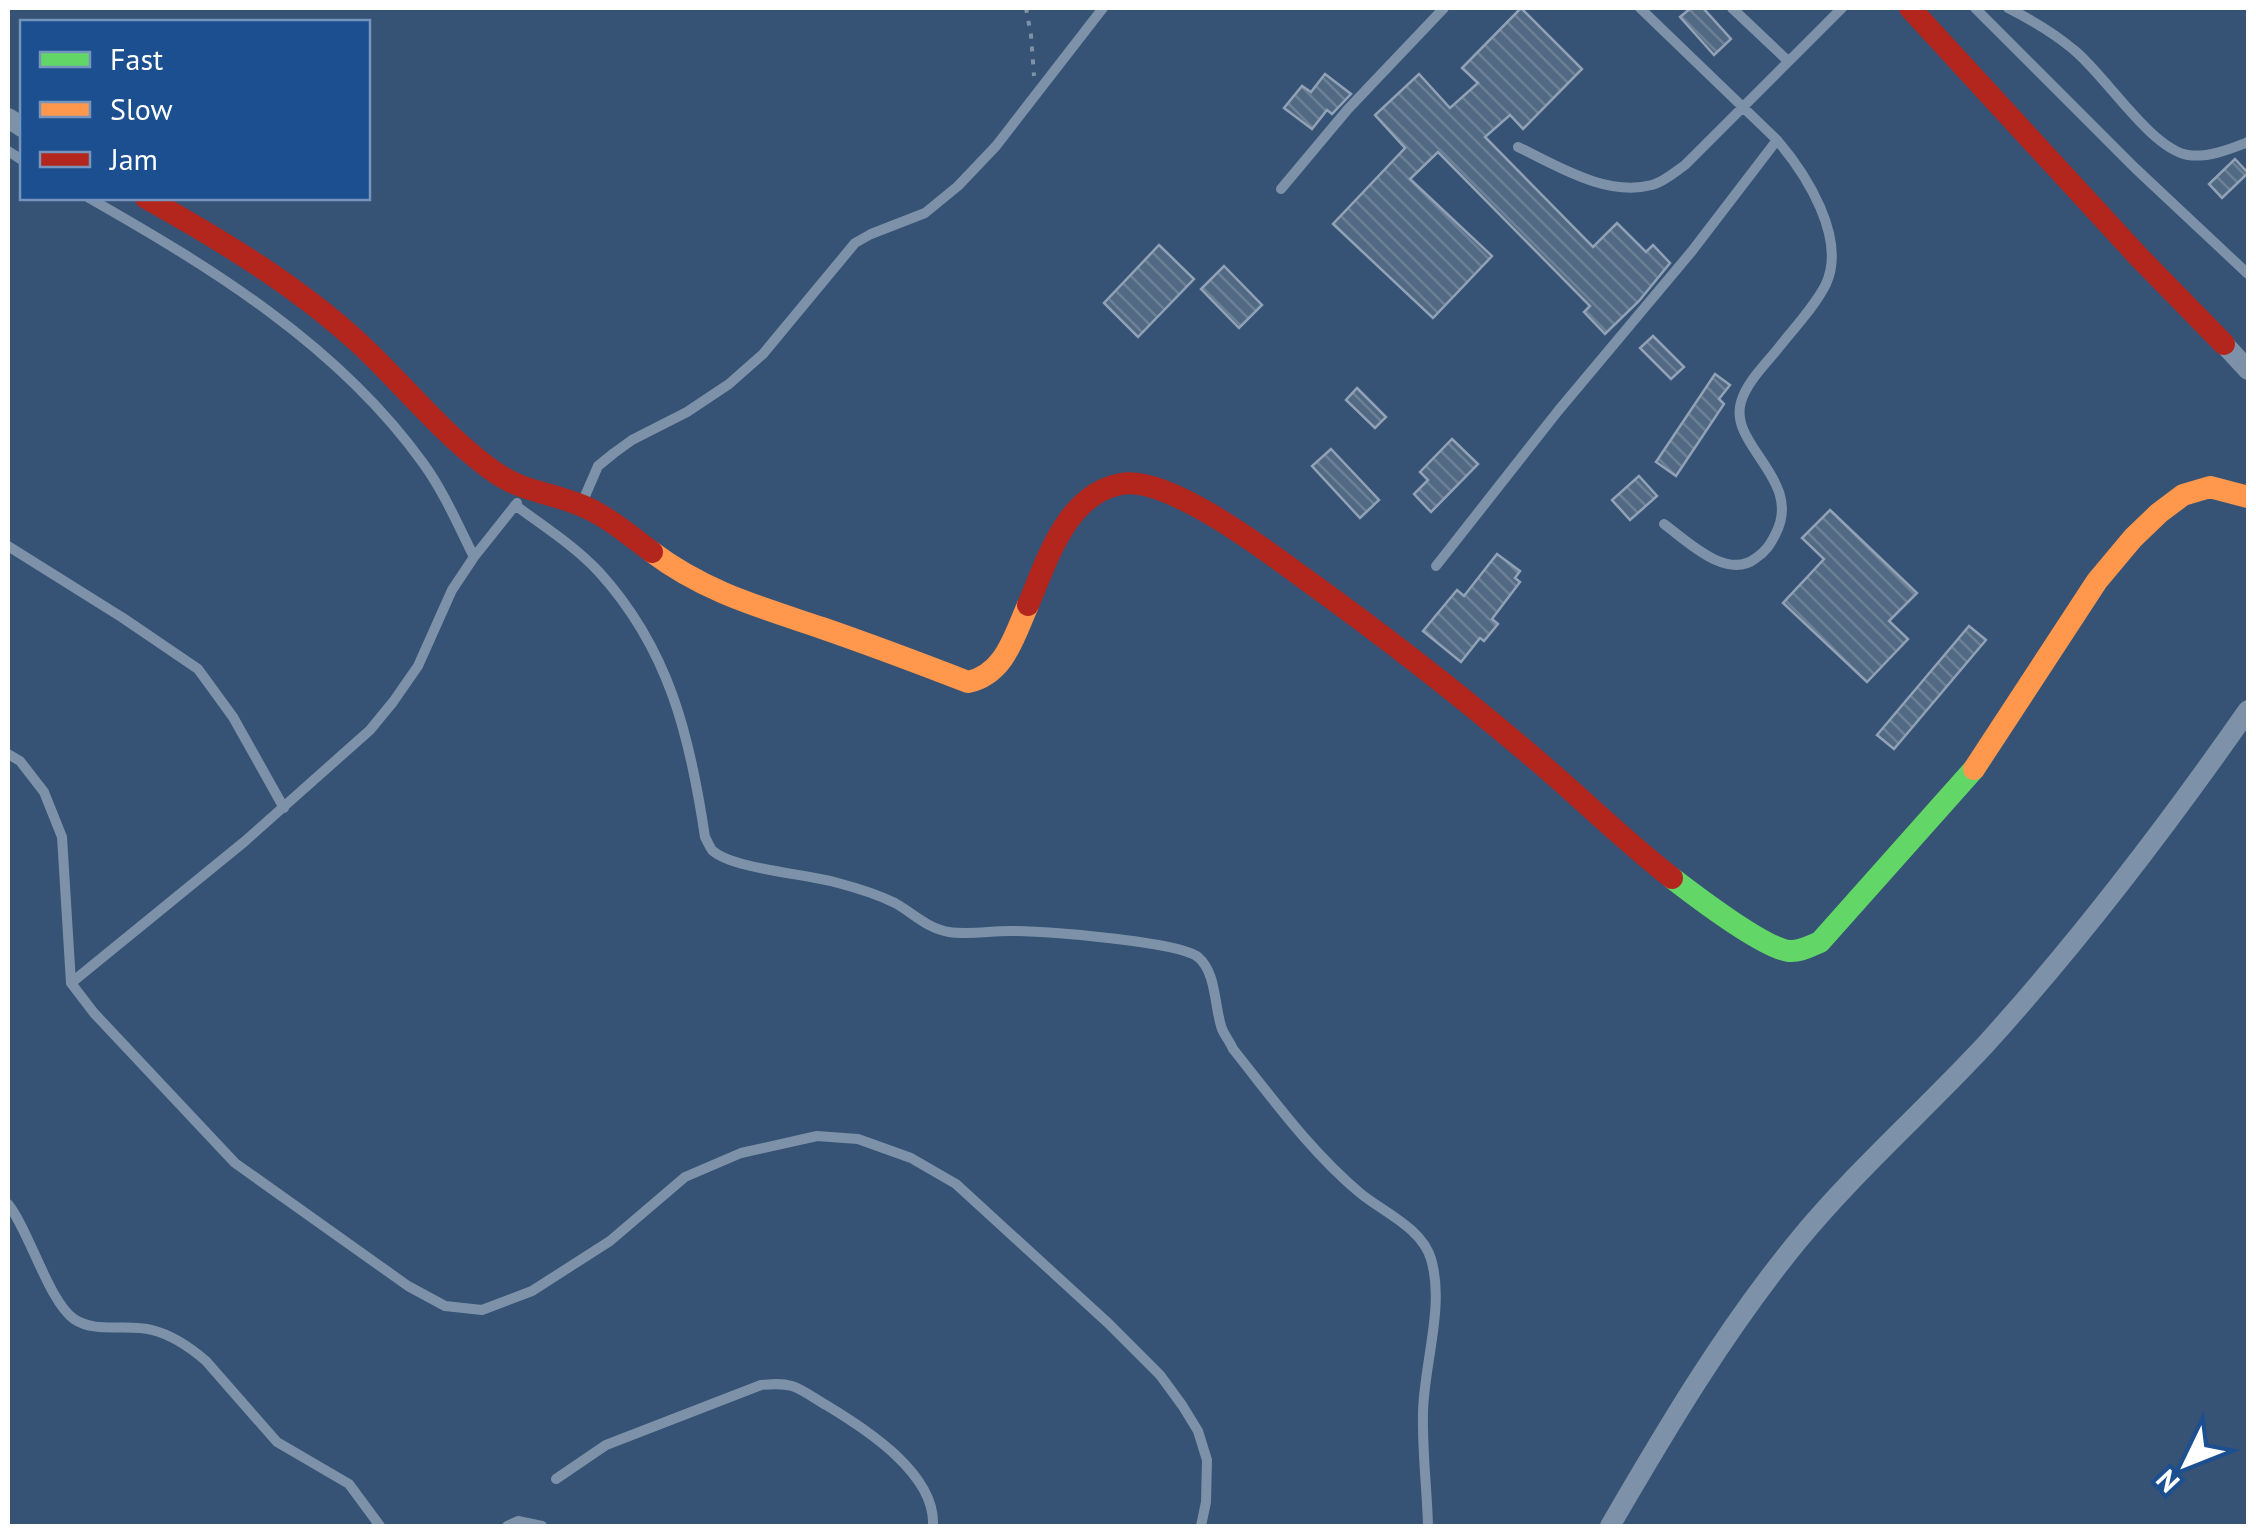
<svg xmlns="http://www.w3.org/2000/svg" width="2256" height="1534" font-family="'PT Sans',sans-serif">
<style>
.building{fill:url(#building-back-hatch);stroke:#92a2b6;stroke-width:2.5}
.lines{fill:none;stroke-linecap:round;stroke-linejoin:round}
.path{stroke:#7d92a8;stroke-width:4;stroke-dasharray:5 8;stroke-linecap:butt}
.lane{stroke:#7d92a8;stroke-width:10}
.street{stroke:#7d92a8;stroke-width:20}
.fast{stroke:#63d668;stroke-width:22}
.slow{stroke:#ff974d;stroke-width:22}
.jam{stroke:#b3261e;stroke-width:22}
</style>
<defs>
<pattern id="building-back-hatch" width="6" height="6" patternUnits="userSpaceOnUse" patternTransform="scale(2.5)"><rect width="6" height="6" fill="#526984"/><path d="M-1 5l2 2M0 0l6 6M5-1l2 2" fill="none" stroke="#6c8096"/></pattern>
</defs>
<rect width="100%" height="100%" fill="#365274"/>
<path class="building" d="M1521,8l61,61 -59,60 -13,-14 -25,22 108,110 24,-24 29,29 7,-7 17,18 -31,38 -34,33 -21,-22 6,-6 -152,-154 -28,27 82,77 -59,62 -100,-94 72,-76 -30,-33 44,-41 31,34 28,-25 -16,-15z
M1691,8h12l28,31 -17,16 -34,-38z
M1325,74l26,20 -19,20 -5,-4 -15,19 -28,-21 18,-22 9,6z
M2235,159l13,14 -26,25 -13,-14z
M1159,245l35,34 -56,58 -34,-34z
M1224,266l38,39 -23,23 -38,-39z
M1653,336l31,31 -13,12 -31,-31z
M1715,374l15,11 -11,14 5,5 -48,72 -20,-14z
M1357,388l29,29 -11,11 -29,-28z
M1452,439l26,25 -47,48 -17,-18 14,-14 -8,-8z
M1331,449l48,51 -19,18 -48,-52z
M1639,476l18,20 -27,24 -18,-20z
M1830,510l87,83 -28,28 19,18 -41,43 -84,-79 41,-44 -22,-21z
M1497,554l23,17 -5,7 5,4 -28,37 6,5 -14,17 -4,-3 -19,24 -38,-31 34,-41 7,6z
M1969,626l17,14 -92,109 -17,-14z"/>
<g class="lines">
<path class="path" d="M1026,8l5,27 3,41"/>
<path class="lane" d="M1640,8l137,132c29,34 70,98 49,144 -11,22 -31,43 -46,62 -13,17 -33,35 -39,56 -13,44 64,78 34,133 -5,10 -9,16 -19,23 -29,23 -69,-17 -92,-34
M1732,8l56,53
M1975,8l160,160 113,106
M2008,8c22,11 46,25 66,42 31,25 77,99 114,105 20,3 42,-6 60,-13
M1518,147c40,19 88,50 134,38 12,-3 23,-13 33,-20l157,-157
M8,151l14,9
M1281,189l67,-80 96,-101
M89,198c123,70 249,147 334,265 21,29 35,62 51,94
M582,503l16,-37 16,-13 18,-13 55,-28 42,-28 34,-30 92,-111 16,-9 54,-21 33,-27 38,-40 107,-138
M515,505c28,21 60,41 84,67 70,77 91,164 106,265 1,2 6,12 7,13 20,19 96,24 126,33 19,5 39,11 57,20 18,10 33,26 54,29 20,3 41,-1 61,-1 32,0 167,10 188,26 19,16 16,50 24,72 3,7 8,13 11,20 40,50 77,102 127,144 23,19 62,35 71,66 14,46 -7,105 -8,153 -1,38 4,76 5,114
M8,546l115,72 75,51 35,48 51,91
M1436,566l122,-155 134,-160 85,-111
M8,754l12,7 24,31 18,45 9,146 23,30 141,150 173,123 37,20 37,4 50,-19 78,-50 75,-64 56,-24 76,-17 41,3 53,19 45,26 152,139 52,52 22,30 16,26 9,29 -1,42 -5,24
M71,983l173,-141 126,-112 23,-28 25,-36 34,-76 22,-33 43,-54
M8,1204c21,26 41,98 66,115 22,15 53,4 78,11 20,5 39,18 54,31l71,81 72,42 31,42
M556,1479l50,-34 155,-60c11,-1 20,-2 31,1 12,4 23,13 34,19 40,24 110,69 107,121
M507,1526l11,-5 24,5"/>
<path class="street" d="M8,118l14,9
M2224,344l24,26
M1610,1526c57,-98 115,-196 187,-284 58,-71 127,-131 189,-198 95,-105 181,-218 262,-334"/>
<path class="fast" d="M1672,878c22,17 92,70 117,73 11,1 21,-5 31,-9l154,-173"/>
<path class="slow" d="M652,552c53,40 108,55 170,76 49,17 97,35 146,54 37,-8 46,-46 60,-77
M1974,769l123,-188 36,-43 26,-25 24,-18 27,-8 38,10"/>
<path class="jam" d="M1910,8l228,248 86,88
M146,198c75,42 150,87 213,145 43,40 80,87 126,122 34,27 53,24 90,38 29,10 53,31 77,49
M1028,605c19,-44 38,-111 93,-121 46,-9 143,65 180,92 82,59 162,121 239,187 44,38 86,79 132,115"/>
</g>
<rect width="2256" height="1534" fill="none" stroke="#ffffff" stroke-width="20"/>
<rect x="20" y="20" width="350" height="180" fill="#1b4f8f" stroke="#7695bc" stroke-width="2.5"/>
<rect x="40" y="52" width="50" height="15" fill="#63d668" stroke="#7695bc" stroke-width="2.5"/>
<text x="110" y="70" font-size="30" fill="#ffffff">Fast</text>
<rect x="40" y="102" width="50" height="15" fill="#ff974d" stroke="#7695bc" stroke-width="2.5"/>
<text x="110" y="120" font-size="30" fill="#ffffff">Slow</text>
<rect x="40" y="152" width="50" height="15" fill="#b3261e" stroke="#7695bc" stroke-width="2.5"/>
<text x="110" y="170" font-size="30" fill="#ffffff">Jam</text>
<g transform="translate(2186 1464) rotate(227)" stroke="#1b4f8f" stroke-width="8" paint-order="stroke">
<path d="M0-8L18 38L0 25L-18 38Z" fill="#ffffff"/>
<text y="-15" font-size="28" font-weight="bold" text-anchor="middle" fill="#ffffff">N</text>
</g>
</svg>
